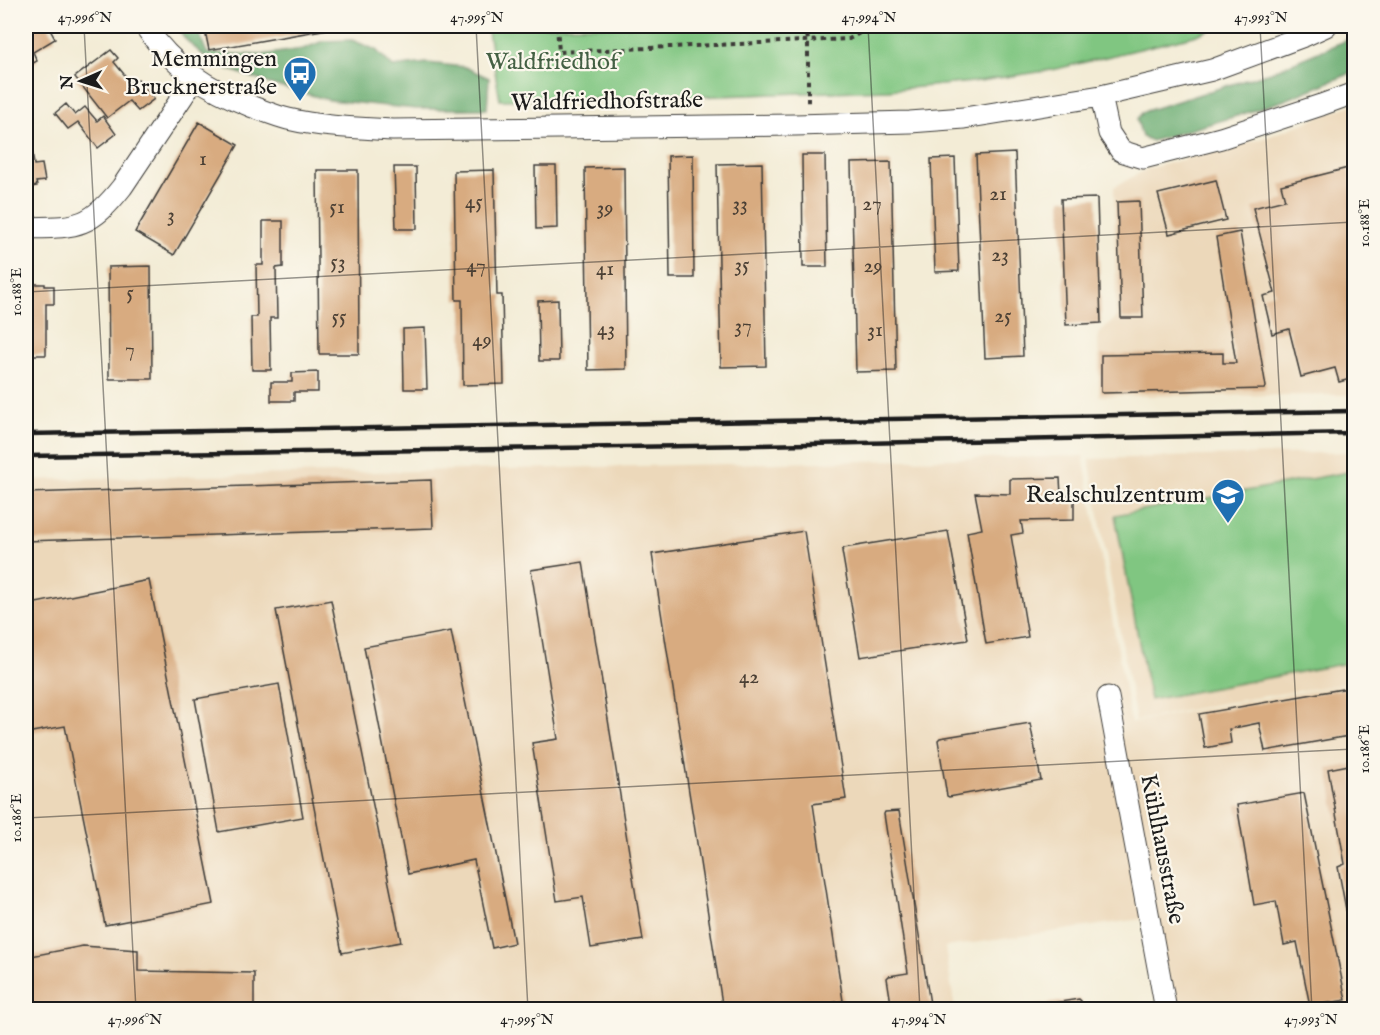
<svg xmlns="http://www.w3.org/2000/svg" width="1380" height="1035" font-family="'IM FELL English',serif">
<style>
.built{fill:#ecd8ba}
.green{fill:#80c681;stroke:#4e714e;stroke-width:1.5}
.forest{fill:#68ab6f;stroke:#426446;stroke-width:1.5}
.building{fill:#d8ab80}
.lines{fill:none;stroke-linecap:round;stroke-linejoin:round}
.street-casing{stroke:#3c3b38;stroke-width:23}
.path{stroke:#3c3b38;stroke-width:4;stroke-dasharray:4.5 4.5;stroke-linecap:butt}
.street{stroke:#fff;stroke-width:21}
.rail{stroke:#1c1c1c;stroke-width:4.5}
.ticks{fill:none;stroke:#1c1c1c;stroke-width:1.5;stroke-opacity:0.45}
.labels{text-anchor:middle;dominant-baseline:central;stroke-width:4.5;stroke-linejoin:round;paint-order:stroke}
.number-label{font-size:21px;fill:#4b4035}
.poi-label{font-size:24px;fill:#1c1c1c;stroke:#fbf7ec;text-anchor:end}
.park-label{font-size:24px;fill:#446044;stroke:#fbf7ec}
.street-label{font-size:24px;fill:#1c1c1c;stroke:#fbf7ec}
.neatline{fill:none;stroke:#1c1c1c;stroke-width:2}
.ticks-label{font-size:15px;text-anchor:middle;fill:#1c1c1c}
</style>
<rect width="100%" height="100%" fill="#fbf7ec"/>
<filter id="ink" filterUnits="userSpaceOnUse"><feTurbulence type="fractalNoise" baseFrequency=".0167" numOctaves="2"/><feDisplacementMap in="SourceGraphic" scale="12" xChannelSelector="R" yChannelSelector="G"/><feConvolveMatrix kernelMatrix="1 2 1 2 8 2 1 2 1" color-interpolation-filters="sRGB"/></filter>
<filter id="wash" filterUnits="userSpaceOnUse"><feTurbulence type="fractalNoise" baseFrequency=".008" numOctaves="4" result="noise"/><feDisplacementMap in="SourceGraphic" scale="24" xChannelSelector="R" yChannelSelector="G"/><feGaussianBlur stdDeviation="1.35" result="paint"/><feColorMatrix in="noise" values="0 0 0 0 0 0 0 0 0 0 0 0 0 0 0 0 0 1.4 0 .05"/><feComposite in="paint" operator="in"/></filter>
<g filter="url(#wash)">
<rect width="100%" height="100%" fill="#f3ecd6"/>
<path class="built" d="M1354,104v291l-255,1 -1,-62 18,-16 -2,-131 33,-18 118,-31z
M1354,452v230l-142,23 -76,16 -47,-262z
M1083,456l48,267 66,-13 157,-27v326h-185l-21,-91 -203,29 10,62h-929v-529z"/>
<path class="green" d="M487,26h732l-25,10 -142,34 -79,12 -85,8 -196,7 -192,3z
M1354,471v191l-204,38 -35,-185z"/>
<path class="forest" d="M176,26h20l11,27 55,2 41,-6 20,-8 29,-1 24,10 17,17 34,-4 38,4 24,11 -2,31h-71l-87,-9 -59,-16 -58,-21 -28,-25z
M1354,37v35l-69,28 -45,15 -88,26 -10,-4 -5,-18 6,-7 128,-40z"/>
<g id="blocks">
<path class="building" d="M26,26h22l7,13 -22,13 4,9 -11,6z
M204,26h135v1l-130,23z
M111,50l7,8 -4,4 18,22 6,-5 16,20 -16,12 -9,-10 -22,17 -32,-41z
M66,104l9,11 10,-8 12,14 6,-5 13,18 -18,14 -20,-26 -10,7 -13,-16z
M26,111h1l7,54 8,-1 3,17 -9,1 1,4 -11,2z
M199,122l39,23 -64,110 -39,-23z
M1015,153l8,203 -38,2 -9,-203z
M693,155l1,123h-24l-2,-122z
M802,155h23l2,112h-24z
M955,158l4,113 -24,1 -4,-113z
M891,162l5,209 -40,1 -5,-209z
M762,163l4,203 -45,1 -4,-203z
M535,166h21l1,62 -21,1z
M394,167h22l1,62h-21z
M624,167l2,202 -38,1 -3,-202z
M1348,168l6,27v183l-15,4 -4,-14 -34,9 -12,-48 -17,5 -9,-38 12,-3 -22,-85 32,-8 -4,-15z
M317,170h41l1,184h-40z
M494,170l3,125h5l2,89 -41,1 -1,-85h-6l-2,-129z
M1216,180l10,40 -57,14 -11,-40z
M1097,198l4,125 -35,2 -5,-126z
M1139,201l4,117h-22l-4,-116z
M263,221h20v46l-7,1 1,50h-7l1,52h-19l-1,-53h6l-1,-52h7z
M1240,232l26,155 -2,2 -161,4 -2,-1v-37l122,-2v10h13l-20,-126z
M26,253h4v24h-4z
M151,266l1,113h-43l-1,-112z
M26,284h19v2h9v18h-8v51h-20z
M558,300l1,61h-20l-1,-60z
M425,328l2,61h-23l-1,-60z
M318,372v20h-24v9h-23v-19h21v-9z
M1060,478l1,17h13v25l-53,1 2,12 -12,2 17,102 -42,7 -19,-112 15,-3 -7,-36 35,1v-15z
M431,480l2,48 -407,13v-48z
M804,531l42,268 -33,5 30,197 -54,9h-66l-71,-456z
M948,531l20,108 -1,1 -107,17 -18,-106 2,-3z
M583,562l60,378 -52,8 -8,-51 -26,4 -25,-158 26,-4 -27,-169z
M149,580l65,324 -109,21 -40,-199 -39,7v-128z
M331,600l70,342 -59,11 -66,-343z
M451,631l63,312 -22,5 -18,-88 -66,14 -44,-227z
M279,684l24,133 -84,15 -24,-133z
M1354,687v48l-89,16 -6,-28 -30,6 2,14 -26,5 -6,-34z
M1030,723l11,57 -92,17 -2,-1 -9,-56 2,-2z
M1354,764v183h-1l-15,-80 7,-3 -17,-95z
M1304,793l42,207 -36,6 -13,-64 -13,3 -8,-44 -22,4 -17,-100z
M899,811l32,199h-39l-5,-32 2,-2 19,-3 -24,-159 1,-2z
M83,946l55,4v21l116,2v37h-228v-53z
M1079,999l2,2 2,9h-60l-1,-2z"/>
</g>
</g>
<g filter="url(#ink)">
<use href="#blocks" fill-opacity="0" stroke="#3c3b38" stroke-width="1.5"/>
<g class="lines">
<defs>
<path id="street" d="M145,26c27,41 63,63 108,81 11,4 23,9 35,12 34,8 70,9 105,11l402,-5 115,-3 54,-4 137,-22 111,-26 92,-34 22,-10
M1101,96l8,37 12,18 22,7 78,-20 100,-33 33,-12
M26,228c50,-1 63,1 96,-41l73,-109
M1108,697l58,313"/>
</defs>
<use href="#street" class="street-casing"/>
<path class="path" d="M557,26l2,26 290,-13 23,-13
M806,26l2,15v62"/>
<use href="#street" class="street"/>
<path class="rail" d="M26,434l1328,-23
M26,456l733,-11 595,-12"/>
</g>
</g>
<path class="ticks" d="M84,26l52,984M476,26l52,984M868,26l52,984M1260,26l52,984M26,292l1328,-70M26,818l1328,-69"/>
<defs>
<symbol id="bus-pin" viewBox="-11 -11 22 30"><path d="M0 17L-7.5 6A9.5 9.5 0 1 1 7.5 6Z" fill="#1f6fb2" stroke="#fbf7ec"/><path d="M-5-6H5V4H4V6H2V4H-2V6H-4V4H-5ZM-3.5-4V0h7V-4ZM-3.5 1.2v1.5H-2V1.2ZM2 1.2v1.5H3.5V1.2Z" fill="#fff"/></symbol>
<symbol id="school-pin" viewBox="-11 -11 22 30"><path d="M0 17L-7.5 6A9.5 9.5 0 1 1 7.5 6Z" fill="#1f6fb2" stroke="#fbf7ec"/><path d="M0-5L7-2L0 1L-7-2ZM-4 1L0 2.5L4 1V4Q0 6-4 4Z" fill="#fff"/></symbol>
</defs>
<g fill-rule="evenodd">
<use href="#bus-pin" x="281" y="54" width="38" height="52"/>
<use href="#school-pin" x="1209" y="476" width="38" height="52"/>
</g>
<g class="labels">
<g class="number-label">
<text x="203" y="159">1</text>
<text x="998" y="194">21</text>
<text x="474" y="202">45</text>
<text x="740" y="204">33</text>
<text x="872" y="204">27</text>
<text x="337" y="207">51</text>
<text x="605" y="208">39</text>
<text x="171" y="215">3</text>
<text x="1000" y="255">23</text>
<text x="338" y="262">53</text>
<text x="742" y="265">35</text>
<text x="476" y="266">47</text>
<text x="873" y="266">29</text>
<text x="605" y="269">41</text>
<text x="130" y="293">5</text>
<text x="1003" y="316">25</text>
<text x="339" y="317">55</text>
<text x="743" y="326">37</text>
<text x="606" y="329">43</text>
<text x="875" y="330">31</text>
<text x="482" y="340">49</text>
<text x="130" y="350">7</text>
<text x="749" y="677">42</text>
</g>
<g class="poi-label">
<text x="277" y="59">Memmingen<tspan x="277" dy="28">Brucknerstraße</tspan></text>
<text x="1205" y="495">Realschulzentrum</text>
</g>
<g class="park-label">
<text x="552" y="62">Waldfriedhof</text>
</g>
<g class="street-label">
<text transform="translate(607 102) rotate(-1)">Waldfriedhofstraße</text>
<text transform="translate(1162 849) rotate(79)">Kühlhausstraße</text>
</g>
</g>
<rect width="1380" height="1035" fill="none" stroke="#fbf7ec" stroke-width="66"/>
<g transform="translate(81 81) rotate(267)" stroke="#fbf7ec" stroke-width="4.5" paint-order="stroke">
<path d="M0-4.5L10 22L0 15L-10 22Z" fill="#1c1c1c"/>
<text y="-9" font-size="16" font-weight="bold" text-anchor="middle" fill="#1c1c1c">N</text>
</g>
<rect x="33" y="33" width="1314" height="969" class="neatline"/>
<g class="ticks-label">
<text x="85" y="22">47.996°N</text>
<text x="477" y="22">47.995°N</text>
<text x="869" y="22">47.994°N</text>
<text x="1261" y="22">47.993°N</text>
<text transform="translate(1364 223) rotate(-90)" y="5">10.188°E</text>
<text transform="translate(16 292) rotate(-90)" y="5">10.188°E</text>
<text transform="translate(1364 749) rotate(-90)" y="5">10.186°E</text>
<text transform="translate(16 818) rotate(-90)" y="5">10.186°E</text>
<text x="135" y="1024">47.996°N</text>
<text x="527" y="1024">47.995°N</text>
<text x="919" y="1024">47.994°N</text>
<text x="1311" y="1024">47.993°N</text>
</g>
</svg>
